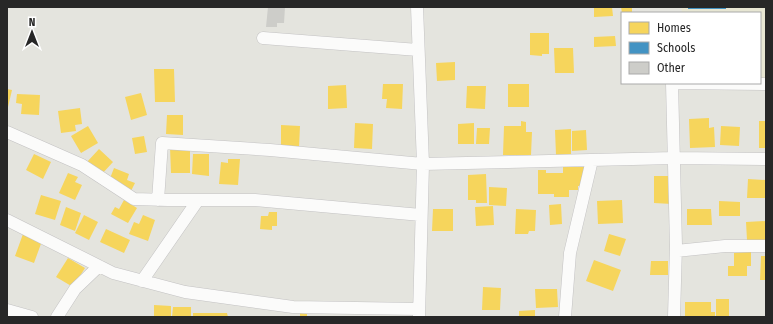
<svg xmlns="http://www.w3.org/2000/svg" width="773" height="324" font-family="'Fira Sans Condensed',sans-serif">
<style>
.education{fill:#e7e6d3}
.homes{fill:#f6d55c}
.schools{fill:#4393c3}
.building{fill:#cdcdc9}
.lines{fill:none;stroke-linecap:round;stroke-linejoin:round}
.street-casing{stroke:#c3c2c3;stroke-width:13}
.street{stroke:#fbfbfa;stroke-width:12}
</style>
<rect width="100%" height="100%" fill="#e4e4de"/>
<path class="education" d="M681,7h85v72h-6v-66h-78z"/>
<path class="homes" d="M594,7h18l1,9 -19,1z
M621,7h11v6h-10z
M530,33h19v21h-7v2l-12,-1z
M615,36l1,10 -22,1v-10z
M554,48h19l1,25h-19z
M455,62v18l-18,1 -1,-18z
M154,69h20l1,33h-20z
M383,84h20l-1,25 -16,-1 1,-9h-5z
M508,84h21v23h-21z
M346,85l1,23 -19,1v-23z
M467,86h19l-1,23 -19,-1z
M7,89l5,1 -4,17h-1z
M141,93l6,22 -16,5 -6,-23z
M17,94l23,1 -1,20 -18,-1 1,-10 -6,-1z
M80,108l2,16 -7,1 1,6 -15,2 -3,-22z
M167,115h16v20l-17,-1z
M709,118v10l5,-1 1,20 -25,1 -1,-29z
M521,121l5,1v10h6l-1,23h-28l1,-29h17z
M759,121h7v27h-7z
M355,123l18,1 -1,25 -18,-1z
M474,123v21h-16v-20z
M281,125l19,1 -1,22 -18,-1z
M88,126l10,17 -17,10 -10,-17z
M721,126l19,1 -1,19 -19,-1z
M477,128h13l-1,16h-13z
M571,129v26h-15l-1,-25z
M586,130l1,20 -15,1v-20z
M144,136l3,16 -12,2 -3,-16z
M170,147h20v26h-19z
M99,149l14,13 -12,13 -14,-13z
M34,154l17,8 -8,17 -17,-9z
M193,154h16v22l-17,-2z
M228,159h12l-2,26 -19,-1 2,-22 7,1z
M563,167h22v19h-7v4h-9v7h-15v-3h-16v-24h8v3h17z
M114,168l15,6 -2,6 8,3 -4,8 -22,-10z
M68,173l10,4 -3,5 7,3 -7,15 -16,-7z
M486,174l1,29h-11v-3h-8v-25z
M654,176h19l-1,28 -18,-1z
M748,179l18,1v18h-19z
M489,187l18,1 -1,18 -17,-1z
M41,195l20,6 -6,19 -20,-6z
M124,200l13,8 -9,15 -17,-9 4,-7 4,2z
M622,200l1,23 -25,1 -1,-23z
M719,201l21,1v14h-21z
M561,204l1,20 -12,1 -1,-20z
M493,206l1,19 -18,1 -1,-19z
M66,207l15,6 -6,18 -15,-6z
M433,209h20v22h-21z
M516,209l20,1 -1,21h-6l-1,3h-13z
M687,209h24l1,16h-25z
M269,212h8v14h-5v4l-12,-1 1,-13h7z
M84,215l14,7 -9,18 -14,-7z
M143,215l12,5 -7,21 -19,-7 5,-12 5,2z
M766,221v19h-19l-1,-18z
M106,229l24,11 -6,13 -24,-11z
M23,234l19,7 -8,22 -19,-7z
M609,234l17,5 -6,17 -16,-5z
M751,252v14h-4v10h-19v-10h6v-13z
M761,256h5v24h-6z
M68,258l17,10 -12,19 -17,-10z
M594,260l27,10 -8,21 -27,-10z
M651,261h17v14h-18z
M483,287l18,1 -1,22h-18z
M535,289h22l1,18 -22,1z
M716,299h13v17h-13z
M685,302h26v10h4v5h-30z
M154,305l17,1v11h-17z
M173,307h18v10h-19z
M535,310v7h-16v-6z
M193,313h34l1,4h-35z
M300,313l7,1v3h-7z"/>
<path class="schools" d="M688,7h38v2h-38z"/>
<path class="building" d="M268,7h17l-1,16h-7v4h-11z"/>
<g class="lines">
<defs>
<path id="street" d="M417,7l6,157 -4,152
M263,38l155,12
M7,132l75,33 52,34 34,1h87l166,15
M158,200l4,-57 108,7 153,14 251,-6 92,1
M7,220l106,53 72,19 108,15 126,2
M676,251l49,-5h41
M142,281l56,-81
M7,310l25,7
M57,317l18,-28 24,-23
M565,317l5,-64 22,-93
M674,317l2,-71 -4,-163 94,1"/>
</defs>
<use href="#street" class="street-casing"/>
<use href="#street" class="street"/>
</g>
<rect width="773" height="324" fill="none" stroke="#272727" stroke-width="16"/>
<rect x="621" y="12" width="140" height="72" fill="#ffffff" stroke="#a9a9a9"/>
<rect x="629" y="22" width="20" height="12" fill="#f6d55c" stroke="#a9a9a9"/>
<text x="657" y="32" font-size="12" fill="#272727">Homes</text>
<rect x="629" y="42" width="20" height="12" fill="#4393c3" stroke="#a9a9a9"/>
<text x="657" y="52" font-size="12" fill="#272727">Schools</text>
<rect x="629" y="62" width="20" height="12" fill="#cdcdc9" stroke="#a9a9a9"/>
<text x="657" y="72" font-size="12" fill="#272727">Other</text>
<g transform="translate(32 32)" stroke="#ffffff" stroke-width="3" paint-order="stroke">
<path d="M0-3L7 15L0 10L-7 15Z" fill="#272727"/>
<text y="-6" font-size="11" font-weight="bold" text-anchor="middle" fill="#272727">N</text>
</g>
</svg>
